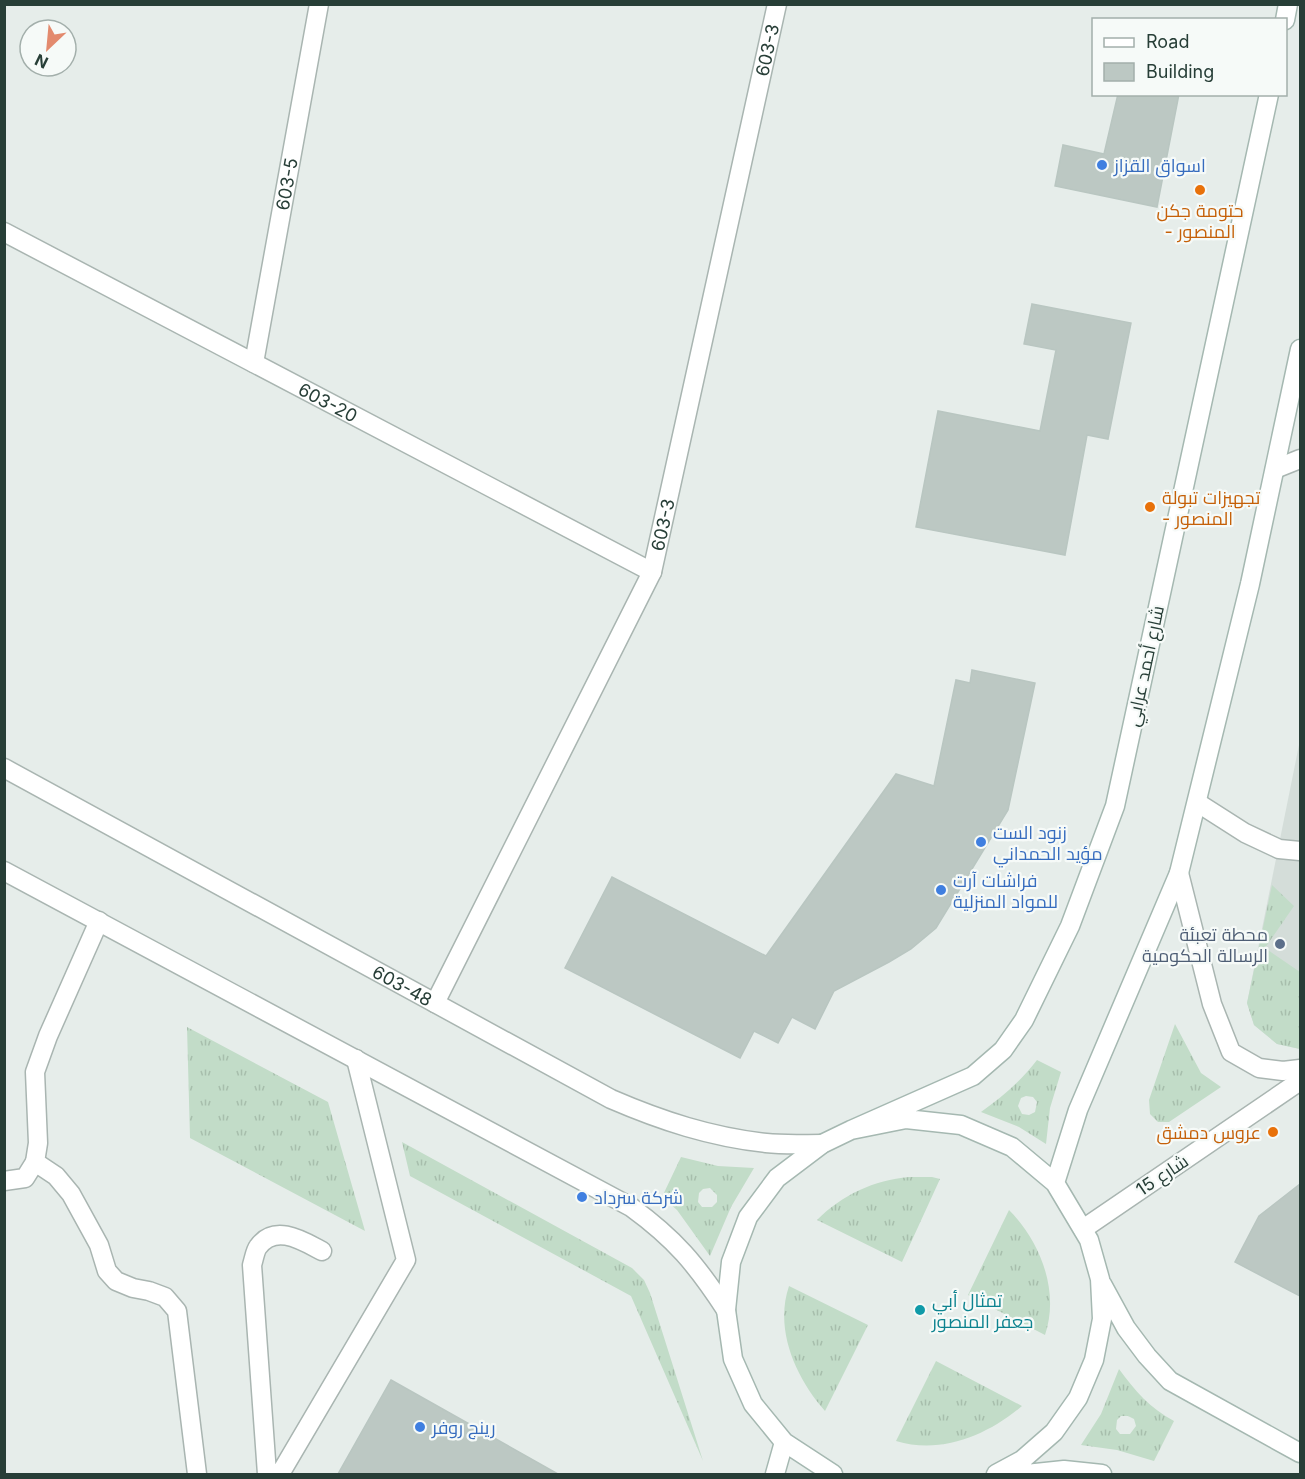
<svg xmlns="http://www.w3.org/2000/svg" width="1305" height="1479" font-family="Inter,Cairo,sans-serif">
<style>
.built{fill:#d4ddd9}
.grass{fill:url(#grass-tufts);fill-rule:evenodd}
.building{fill:#bcc8c3;stroke:#b9c6c1;stroke-width:1.5}
.lines{fill:none;stroke-linecap:round;stroke-linejoin:round}
.service-casing{stroke:#a9b5b1;stroke-width:21}
.minor-casing{stroke:#a9b5b1;stroke-width:21}
.tertiary-casing{stroke:#a9b5b1;stroke-width:21}
.secondary-casing{stroke:#a5b8b1;stroke-width:21}
.service{stroke:#fff;stroke-width:18}
.minor{stroke:#fff;stroke-width:18}
.tertiary{stroke:#fff;stroke-width:18}
.secondary{stroke:#fff;stroke-width:18}
.shop-dot{fill:#3f7fe0;stroke:#f6faf8;stroke-width:2}
.food-dot{fill:#e8710a;stroke:#f6faf8;stroke-width:2}
.service-dot{fill:#5c6f8a;stroke:#f6faf8;stroke-width:2}
.culture-dot{fill:#0f9aa8;stroke:#f6faf8;stroke-width:2}
.labels{text-anchor:middle;dominant-baseline:central;stroke-width:4.5;stroke-linejoin:round;paint-order:stroke}
.street-label{font-size:18px;fill:#273e37;stroke:#f6faf8}
.shop-label{font-size:18px;fill:#366cbe;stroke:#f6faf8;text-anchor:start}
.food-label{font-size:18px;fill:#c56008;stroke:#f6faf8}
.service-label{font-size:18px;fill:#4e5e75;stroke:#f6faf8;text-anchor:end}
.culture-label{font-size:18px;fill:#0d838f;stroke:#f6faf8;text-anchor:start}
</style>
<defs>
<pattern id="grass-tufts" width="24" height="20" patternUnits="userSpaceOnUse" patternTransform="scale(1.5)"><rect width="24" height="20" fill="#c2dcc8"/><path d="M3 7l-1-3M5 7V3M7 7l1-3M15 17l-1-3M17 17v-4M19 17l1-3" fill="none" stroke="#a7beac"/></pattern>
</defs>
<rect width="100%" height="100%" fill="#e6edea"/>
<path class="built" d="M1300,740v309l-23,-5 -23,-19 -7,-22z"/>
<path class="grass" d="M1272,885l22,21 -29,42 35,24v77l-23,-5 -23,-19 -7,-22z
M1175,1024l26,49 20,14 -52,35h-11l-8,-8 -1,-14z
M187,1027l141,75 37,129 -175,-93z
M1037,1060l24,12 -11,36 -4,36 -27,-17 -38,-15c21,-15 40,-31 56,-52zM1026,1096l7,1 4,5 -2,10 -6,3 -7,-1 -4,-8 3,-8z
M402,1142l230,126 12,12 6,13 53,168 -72,-165 -221,-120z
M681,1157l37,9 36,2 -23,39 -21,49 -33,-46 -15,-13zM710,1188l7,7v7l-5,5h-10l-4,-5 1,-9 4,-4z
M909,1177h23l8,2 -38,83 -85,-42c25,-25 57,-40 92,-43z
M1009,1210c31,31 51,81 36,125l-77,-40z
M789,1286l79,39 -43,86c-29,-33 -51,-81 -36,-125z
M936,1361l86,45c-34,29 -81,49 -126,35z
M1119,1369c16,22 31,39 55,52l-20,40 -37,-11 -36,-5 20,-31zM1121,1416h7l6,3 2,7 -6,8h-10l-4,-5 1,-9z"/>
<path class="building" d="M1118,94h61l-22,113 -102,-21 8,-41 41,9z
M1032,304l99,19 -23,116 -21,-4 -22,120 -149,-28 22,-116 102,20 16,-81 -32,-6z
M972,670l63,13 -27,127 -72,118 -25,21 -22,13 -55,29 -19,38 -23,-12 -14,26 -24,-12 -14,27 -175,-90 47,-91 154,79 130,-182 38,12 22,-106 14,3z
M1300,1184v112l-65,-34 24,-46z
M391,1380l167,94h-220z"/>
<g class="lines">
<defs>
<path id="service" d="M1198,803l47,30 34,16 21,2
M267,1474l-15,-209c2,-6 3,-14 6,-18 17,-24 45,-6 64,4
M280,1474l126,-214 -50,-201"/>
<g id="minor">
<path id="s1" d="M4,232l648,340"/>
<path id="s2" d="M254,363l65,-359"/>
<path d="M1275,469l25,-10"/>
<path d="M99,921l-51,115 -13,36 3,71 -3,19 21,14 15,18 28,51 8,26 9,10 17,7 16,3 16,6 12,14 20,163"/>
<path id="s3" d="M435,1003l217,-431 125,-568"/>
<path d="M4,1181l21,-3 10,-16"/>
</g>
<g id="tertiary">
<path id="s4" d="M4,768l607,331c51,22 100,38 155,44 18,2 37,1 56,1"/>
<path d="M4,871l627,336c44,32 65,57 95,103"/>
<path d="M1179,873l33,131 19,48 28,16 24,3 17,-2"/>
<path d="M1083,1229l217,-148"/>
</g>
<path id="secondary" d="M1285,20l3,-16
M851,1130l122,-54 30,-26 21,-30 46,-94 45,-120 154,-712
M1055,1183l23,-73 101,-237 71,-289 50,-235
M1102,1284l24,44 21,28 23,25 130,72
M775,1474l9,-32
M833,1474l-49,-32 -31,-38 -20,-45 -7,-49 5,-48 17,-45 29,-39 45,-34 29,-14 55,-11 55,6 51,22 43,36 34,57 11,39 2,40 -8,41 -16,38 -24,34 -32,28 -26,14
M1026,1474l38,-4 38,4"/>
</defs>
<use href="#service" class="service-casing"/>
<use href="#minor" class="minor-casing"/>
<use href="#tertiary" class="tertiary-casing"/>
<use href="#secondary" class="secondary-casing"/>
<use href="#service" class="service"/>
<use href="#minor" class="minor"/>
<use href="#tertiary" class="tertiary"/>
<use href="#secondary" class="secondary"/>
</g>
<g class="shop-dot">
<circle cx="1102" cy="165" r="6"/>
<circle cx="981" cy="842" r="6"/>
<circle cx="941" cy="890" r="6"/>
<circle cx="582" cy="1197" r="6"/>
<circle cx="420" cy="1427" r="6"/>
</g>
<g class="food-dot">
<circle cx="1200" cy="190" r="6"/>
<circle cx="1150" cy="507" r="6"/>
<circle cx="1273" cy="1132" r="6"/>
</g>
<circle class="service-dot" cx="1280" cy="944" r="6"/>
<circle class="culture-dot" cx="920" cy="1310" r="6"/>
<g class="labels">
<g class="street-label">
<text stroke="none"><textPath href="#s3" startOffset="1017">603-3</textPath></text>
<text stroke="none"><textPath href="#s2" startOffset="182">603-5</textPath></text>
<text stroke="none"><textPath href="#s1" startOffset="366">603-20</textPath></text>
<text stroke="none"><textPath href="#s3" startOffset="531">603-3</textPath></text>
<text transform="translate(1145 666) rotate(-78)">شارع أحمد عرابي</text>
<text stroke="none"><textPath href="#s4" startOffset="454">603-48</textPath></text>
<text transform="translate(1162 1175) rotate(-34)">شارع 15</text>
</g>
<g class="shop-label">
<text x="1114" y="165">اسواق القزاز</text>
<text x="993" y="832">زنود الست<tspan x="993" dy="21">مؤيد الحمداني</tspan></text>
<text x="953" y="880">فراشات آرت<tspan x="953" dy="21">للمواد المنزلية</tspan></text>
<text x="594" y="1197">شركة سرداد</text>
<text x="432" y="1427">رينج روفر</text>
</g>
<g class="food-label">
<text x="1200" y="210">حتومة جكن<tspan x="1200" dy="21">- المنصور</tspan></text>
<text x="1162" y="497" text-anchor="start">تجهيزات تبولة<tspan x="1162" dy="21">- المنصور</tspan></text>
<text x="1261" y="1132" text-anchor="end">عروس دمشق</text>
</g>
<g class="service-label">
<text x="1268" y="934">محطة تعبئة<tspan x="1268" dy="21">الرسالة الحكومية</tspan></text>
</g>
<g class="culture-label">
<text x="932" y="1300">تمثال أبي<tspan x="932" dy="21">جعفر المنصور</tspan></text>
</g>
</g>
<rect width="1305" height="1479" fill="none" stroke="#273e37" stroke-width="12"/>
<rect x="1092" y="18" width="195" height="78" fill="#f6faf8" stroke="#a3afab" stroke-width="1.5"/>
<rect x="1104" y="38" width="30" height="9" fill="#ffffff" stroke="#a3afab" stroke-width="1.5"/>
<text x="1146" y="48" font-size="18" fill="#273e37">Road</text>
<rect x="1104" y="63" width="30" height="18" fill="#bcc8c3" stroke="#a3afab" stroke-width="1.5"/>
<text x="1146" y="78" font-size="18" fill="#273e37">Building</text>
<g transform="translate(48 48) rotate(206)"><circle r="28" fill="#f6faf8" stroke="#a3afab" stroke-width="1.5"/>
<path d="M0-4.5L10 22L0 15L-10 22Z" fill="#e38a6e"/>
<text y="-9" font-size="16" font-weight="bold" text-anchor="middle" fill="#273e37">N</text>
</g>
</svg>
